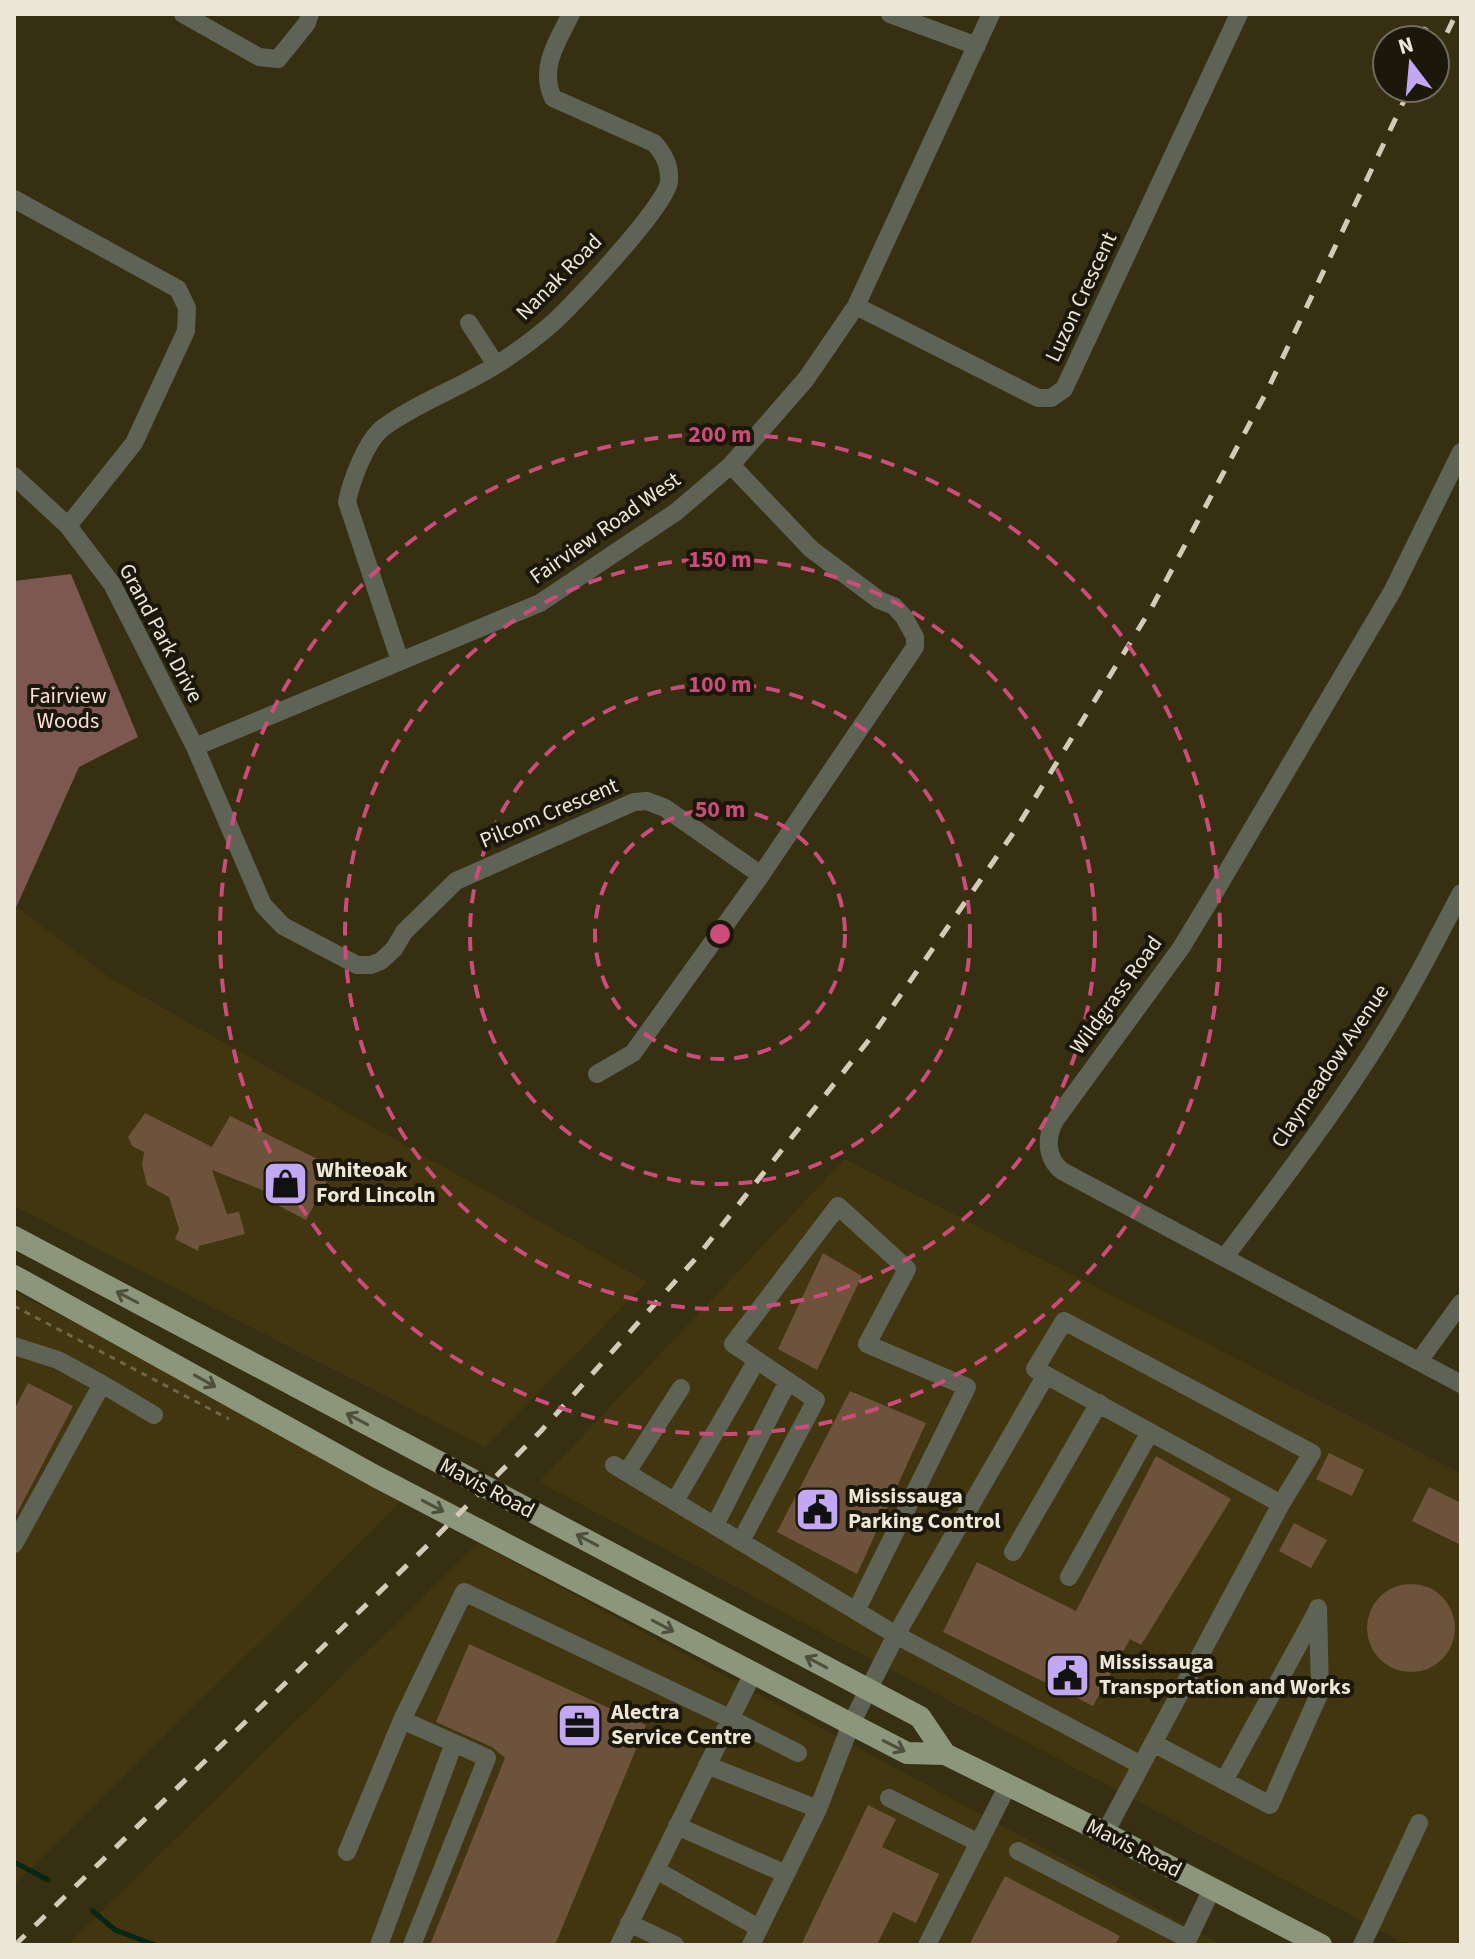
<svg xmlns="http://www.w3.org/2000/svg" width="1475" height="1959" font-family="'Source Sans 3',sans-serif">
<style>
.built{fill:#41360f}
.forest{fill:#7c5851}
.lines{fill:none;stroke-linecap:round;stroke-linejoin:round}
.stream{stroke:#072614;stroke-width:5}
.building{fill:#6d533c}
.path{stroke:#6e674c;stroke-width:3;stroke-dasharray:6 6;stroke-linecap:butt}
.minor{stroke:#5e6356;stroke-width:18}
.major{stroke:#8c967b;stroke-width:22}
.rail{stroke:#d1cbb8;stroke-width:5;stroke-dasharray:14 14;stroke-linecap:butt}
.oneway{stroke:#4e503d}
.ring{fill:none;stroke:#cc4c7a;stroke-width:4;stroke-dasharray:14 10}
.labels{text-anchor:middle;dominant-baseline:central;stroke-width:8;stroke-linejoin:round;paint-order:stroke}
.street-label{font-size:22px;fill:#ece7d6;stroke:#1b170b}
.park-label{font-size:22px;fill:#f9ddd7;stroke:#1b170b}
.poi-label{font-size:22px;font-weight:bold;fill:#ece7d6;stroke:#1b170b;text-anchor:start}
.centre{fill:#cc4c7a;stroke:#1b170b;stroke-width:4}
.ring-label{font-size:24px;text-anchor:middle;font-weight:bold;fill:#cc4c7a;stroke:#1b170b;stroke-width:8;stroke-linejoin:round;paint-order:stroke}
</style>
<rect width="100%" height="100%" fill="#372f11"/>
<path class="built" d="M17,907l93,71 537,304 -162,165 -471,-241v-294z
M845,1159l616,314v472h-54l-868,-463z
M14,1292l398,199 -398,394z
M478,1543l664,358 80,44h-1155z"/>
<path class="forest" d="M71,574l67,163 -59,30 -65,145v-331z"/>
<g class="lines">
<path class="stream" d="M14,1862l34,18
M93,1911l22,19 40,15"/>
</g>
<path class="building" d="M145,1113l67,34 18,-31 104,51 -28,53 -42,-22 3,-6 -55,-22 15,44 12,-2 6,22 -46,12 -1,5 -23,-12 4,-10 -10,-32 -22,-12 -5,-20 2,-13 -12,-6 -4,-9z
M823,1253l39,23 -45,94 -39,-21z
M28,1383l45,23 -59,113v-109z
M850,1391l76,32 -69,151 -80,-42z
M1329,1453l35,17 -12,26 -36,-17z
M1156,1456l75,43 -90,146 -11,-6 -37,67 -150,-74 34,-70 99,49z
M1429,1487l32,16v42l-49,-24z
M1294,1523l33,17 -16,28 -32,-17z
M1367 1628a44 44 0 1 1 88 0a44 44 0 1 1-88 0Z
M469,1644l177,81 -91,220h-125l75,-187 -13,-11 -56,-25z
M868,1805l28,14 -14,28 57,27 -23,49 -23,-11 -16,33h-76z
M1005,1876l115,60 -5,9h-146z"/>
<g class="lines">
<path class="path" d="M14,1306l215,113"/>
<path class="minor" d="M183,14l76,43 19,2 29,-36 3,-9
M890,14l87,32
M14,199l164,90 9,19 -1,23 -52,112 -66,83
M856,306l182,92h13l13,-9 175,-375
M469,323l27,42
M1461,452l-68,138 -178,302 -34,56 -125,171c-11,18 -10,39 6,52l399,213
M14,476l54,50 44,58 83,163 68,158 20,21 74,39h14l10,-4 13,-12 10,-17 52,-51 178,-79 13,-1 18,7 96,67
M400,661l-53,-159c4,-20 19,-62 37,-75 34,-25 76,-39 112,-62 19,-12 41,-28 58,-43 21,-20 114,-118 115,-141 1,-16 -5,-27 -15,-38l-101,-45c-14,-30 4,-56 18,-84
M195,747l345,-144 136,-91 55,-47 75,-86 50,-73 135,-292
M597,1074l36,-21 128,-178 154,-228v-10l-11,-20 -10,-11 -15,-6 -68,-51 -80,-84
M1225,1257c62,-83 127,-166 178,-256 21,-36 39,-72 58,-108
M14,1346l44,14 44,24 -88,160
M1419,1361l42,-58
M1046,1375l-150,260 245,130
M102,1384l52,31
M614,1465l282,170 -45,89 -33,85 -111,-44
M627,1472l54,-84
M675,1501l82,-141
M715,1525l73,-144
M741,1541l75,-141 -83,-56 105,-138 69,63 -40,75 100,43 -111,224
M1013,1552l86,-149
M1069,1577l81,-145
M1153,1743l117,62 50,-113 -2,-84
M1224,1781l93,-170
M889,1798l90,45
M677,1826l109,48
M1105,1833l176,-329 31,-51 -248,-132 -29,48 246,135
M1018,1851l170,88
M347,1852l55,-132
M656,1870l103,58
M629,1923l46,22
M379,1945l75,-202 -52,-23 62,-128 265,126 69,35
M412,1945l75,-187 -33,-15
M619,1945l134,-272
M751,1945l67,-136
M927,1945l81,-160
M1185,1945l27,-56
M1362,1945l57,-122"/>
<path class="major" d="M14,1237l906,480 25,37
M14,1276l361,200 476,248 56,29 38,1 160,79 216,112"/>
<path class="rail" d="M1420,40l12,-26
M1435,58l21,-44
M15,1945l414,-401 112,-113 156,-174 175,-221 144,-207 136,-222 115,-216 143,-303"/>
</g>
<defs><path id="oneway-shaft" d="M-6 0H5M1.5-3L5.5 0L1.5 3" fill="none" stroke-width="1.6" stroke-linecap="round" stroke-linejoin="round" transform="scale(2)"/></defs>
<g class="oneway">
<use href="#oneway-shaft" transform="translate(127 1297) rotate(-152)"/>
<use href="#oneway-shaft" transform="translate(205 1381) rotate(29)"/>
<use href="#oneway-shaft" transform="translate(357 1419) rotate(-152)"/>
<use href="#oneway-shaft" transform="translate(433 1506) rotate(28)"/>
<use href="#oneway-shaft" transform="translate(587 1540) rotate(-152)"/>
<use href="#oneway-shaft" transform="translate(663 1626) rotate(28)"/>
<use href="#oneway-shaft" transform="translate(816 1662) rotate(-152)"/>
<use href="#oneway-shaft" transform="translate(894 1746) rotate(27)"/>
</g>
<g class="ring">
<circle cx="720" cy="934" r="125"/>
<circle cx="720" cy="934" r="250"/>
<circle cx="720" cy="934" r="375"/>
<circle cx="720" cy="934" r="500"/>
</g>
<defs>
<symbol id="shop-square" viewBox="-11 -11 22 22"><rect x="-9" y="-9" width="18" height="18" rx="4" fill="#c2a8f2" stroke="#1b170b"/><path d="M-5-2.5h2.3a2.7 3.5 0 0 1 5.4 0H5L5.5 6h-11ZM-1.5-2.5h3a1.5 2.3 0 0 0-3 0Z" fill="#111"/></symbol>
<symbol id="civic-square" viewBox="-11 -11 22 22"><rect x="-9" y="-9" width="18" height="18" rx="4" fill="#c2a8f2" stroke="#1b170b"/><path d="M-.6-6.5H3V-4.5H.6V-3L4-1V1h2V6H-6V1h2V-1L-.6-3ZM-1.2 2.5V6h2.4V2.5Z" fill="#111"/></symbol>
<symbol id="office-square" viewBox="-11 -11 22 22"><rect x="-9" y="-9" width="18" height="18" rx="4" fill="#c2a8f2" stroke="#1b170b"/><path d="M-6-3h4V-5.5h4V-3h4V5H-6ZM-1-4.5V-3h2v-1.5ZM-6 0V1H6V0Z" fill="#111"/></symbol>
</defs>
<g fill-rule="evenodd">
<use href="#shop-square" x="260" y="1158" width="51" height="51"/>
<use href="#civic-square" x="792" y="1484" width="51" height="51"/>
<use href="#civic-square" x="1042" y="1650" width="51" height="51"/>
<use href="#office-square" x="554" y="1700" width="51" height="51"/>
</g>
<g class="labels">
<g class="street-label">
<text transform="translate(559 277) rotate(-45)">Nanak Road</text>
<text transform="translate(1081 297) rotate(-65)">Luzon Crescent</text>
<text transform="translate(605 528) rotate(-35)">Fairview Road West</text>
<text transform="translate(161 633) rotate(62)">Grand Park Drive</text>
<text transform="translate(549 813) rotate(-23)">Pilcom Crescent</text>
<text transform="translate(1116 995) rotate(-54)">Wildgrass Road</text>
<text transform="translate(1330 1066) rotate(-56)">Claymeadow Avenue</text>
<text transform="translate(487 1488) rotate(28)">Mavis Road</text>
<text transform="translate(1134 1848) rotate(27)">Mavis Road</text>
</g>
<g class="park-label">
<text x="68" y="696">Fairview<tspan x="68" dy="25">Woods</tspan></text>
</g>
<g class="poi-label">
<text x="316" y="1170">Whiteoak<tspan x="316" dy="25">Ford Lincoln</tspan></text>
<text x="848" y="1496">Mississauga<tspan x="848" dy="25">Parking Control</tspan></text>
<text x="1099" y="1662">Mississauga<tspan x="1099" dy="25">Transportation and Works</tspan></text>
<text x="611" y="1712">Alectra<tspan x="611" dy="25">Service Centre</tspan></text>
</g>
</g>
<circle cx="720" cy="934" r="12" class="centre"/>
<g class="ring-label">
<text x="720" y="442">200 m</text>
<text x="720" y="567">150 m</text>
<text x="720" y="692">100 m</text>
<text x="720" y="817">50 m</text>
</g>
<rect width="1475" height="1959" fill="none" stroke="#ece7d6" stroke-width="32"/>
<g transform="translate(1411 64) rotate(344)"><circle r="38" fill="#1b170b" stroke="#6f6a5c" stroke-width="2"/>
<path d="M0-6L14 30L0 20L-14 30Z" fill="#c2a8f2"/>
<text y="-12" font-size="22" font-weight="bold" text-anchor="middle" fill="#ece7d6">N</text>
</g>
</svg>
